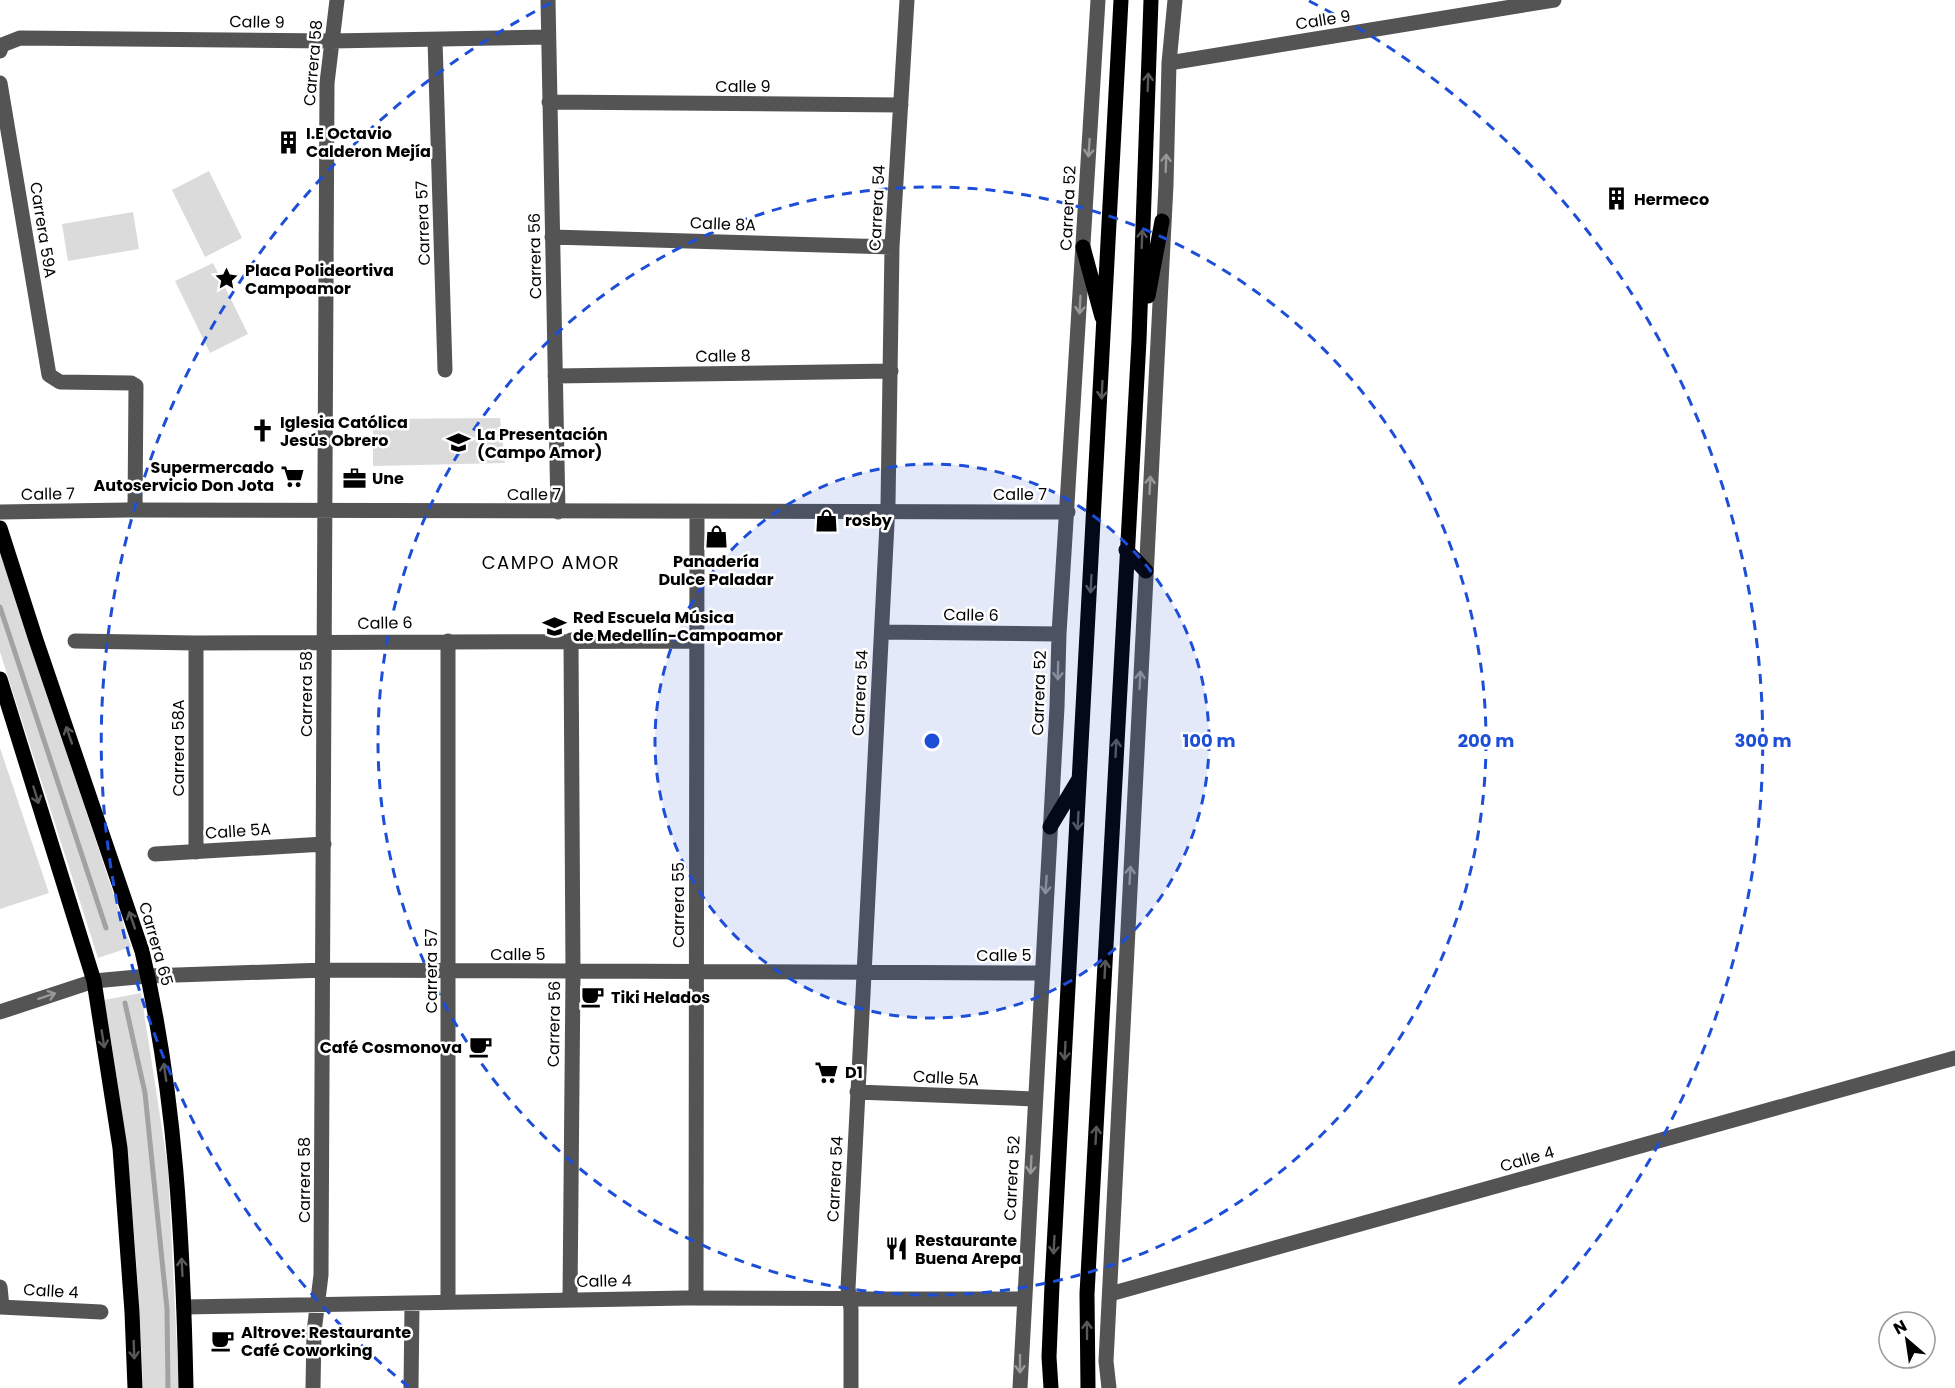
<svg xmlns="http://www.w3.org/2000/svg" width="1955" height="1388" font-family="Poppins,sans-serif">
<style>
.green{fill:#dbdbdb}
.lines{fill:none;stroke-linecap:round;stroke-linejoin:round}
.stream{stroke:#a2a2a2;stroke-width:5}
.minor{stroke:#545454;stroke-width:15}
.major{stroke:#000;stroke-width:15}
.oneway{stroke:#595959}
.oneway2{stroke:#989898}
.ring{fill:none;stroke:#1d4ed8;stroke-width:3;stroke-dasharray:10 8}
.labels{text-anchor:middle;dominant-baseline:central;stroke-width:5;stroke-linejoin:round;paint-order:stroke}
.street-label{font-size:16px;fill:#000;stroke:#fff}
.poi-label{font-size:16px;font-weight:bold;fill:#000;stroke:#fff;text-anchor:start}
.neighbourhood-label{font-size:18px;letter-spacing:1.5px;fill:#000;stroke:#fff}
.centre{fill:#1d4ed8;stroke:#fff;stroke-width:3}
.ring-label{font-size:18px;text-anchor:middle;font-weight:bold;fill:#1d4ed8;stroke:#fff;stroke-width:5;stroke-linejoin:round;paint-order:stroke}
</style>
<rect width="100%" height="100%" fill="#fff"/>
<path class="green" d="M209,171l33,67 -37,19 -33,-67z
M133,212l6,37 -71,12 -6,-37z
M213,263l35,71 -38,19 -35,-72z
M500,418l5,45 -132,3v-47z
M0,551l131,396 -33,11 -98,-306z
M0,748l49,145 -49,16z
M141,993l27,175 11,220h-36c-5,-131 -15,-259 -39,-388z"/>
<g class="lines">
<path class="stream" d="M0,607l106,321
M125,1003l20,90 22,216 1,79"/>
<path class="minor" d="M548,0l10,512
M435,40l10,330
M0,51l2,-6 18,-7 311,3 217,-4
M1169,63l385,-63
M0,83l49,292 11,7 71,1 5,3 -1,124
M549,102l352,3
M552,237l340,10
M555,376l336,-5
M0,512l127,-2 941,2
M882,632l177,2
M75,641l121,2 500,-2
M448,641v661
M196,643v209
M155,854l169,-10
M0,1012l94,-31 54,-5 176,-6 717,3
M857,1092l178,7
M0,1287l2,20
M1110,1294l845,-236
M696,1298l1,-786
M570,1300l3,-327 -2,-333
M0,1307l101,5
M184,1307l501,-9 340,1
M313,1388l1,-56 7,-57 6,-1192 10,-83
M411,1388l1,-83
M851,1388v-79l-3,-21 40,-784 4,-257 15,-247
M1020,1388l37,-681 2,-73 39,-634
M1109,1388l-3,-27 60,-1176 3,-122 6,-63"/>
<path class="major" d="M1083,247l19,70
M1148,296l14,-75
M0,528l36,112 106,311c34,143 41,291 44,437
M1126,550l20,21
M0,679l94,302 26,167 12,164 3,76
M1050,827l29,-48
M1051,1388l-2,-31 3,-72 69,-1285
M1088,1388l-1,-94 52,-954 12,-340"/>
</g>
<defs><path id="oneway-shaft" d="M-6 0H5M1.5-3L5.5 0L1.5 3" fill="none" stroke-width="1.6" stroke-linecap="round" stroke-linejoin="round" transform="scale(1.5)"/></defs>
<g class="oneway">
<use href="#oneway-shaft" transform="translate(1148 82) rotate(-88)"/>
<use href="#oneway-shaft" transform="translate(1142 239) rotate(-88)"/>
<use href="#oneway-shaft" transform="translate(1102 390) rotate(93)"/>
<use href="#oneway-shaft" transform="translate(1091 584) rotate(93)"/>
<use href="#oneway-shaft" transform="translate(69 735) rotate(-109)"/>
<use href="#oneway-shaft" transform="translate(1116 748) rotate(-87)"/>
<use href="#oneway-shaft" transform="translate(36 795) rotate(73)"/>
<use href="#oneway-shaft" transform="translate(1078 821) rotate(93)"/>
<use href="#oneway-shaft" transform="translate(132 920) rotate(-109)"/>
<use href="#oneway-shaft" transform="translate(1105 969) rotate(-87)"/>
<use href="#oneway-shaft" transform="translate(103 1039) rotate(81)"/>
<use href="#oneway-shaft" transform="translate(1065 1051) rotate(93)"/>
<use href="#oneway-shaft" transform="translate(165 1072) rotate(-98)"/>
<use href="#oneway-shaft" transform="translate(1096 1135) rotate(-87)"/>
<use href="#oneway-shaft" transform="translate(1054 1245) rotate(93)"/>
<use href="#oneway-shaft" transform="translate(182 1267) rotate(-93)"/>
<use href="#oneway-shaft" transform="translate(1087 1330) rotate(-90)"/>
<use href="#oneway-shaft" transform="translate(134 1350) rotate(88)"/>
</g>
<g class="oneway2">
<use href="#oneway-shaft" transform="translate(1089 148) rotate(94)"/>
<use href="#oneway-shaft" transform="translate(1166 163) rotate(-88)"/>
<use href="#oneway-shaft" transform="translate(1080 305) rotate(93)"/>
<use href="#oneway-shaft" transform="translate(1150 485) rotate(-87)"/>
<use href="#oneway-shaft" transform="translate(1058 671) rotate(91)"/>
<use href="#oneway-shaft" transform="translate(1140 680) rotate(-87)"/>
<use href="#oneway-shaft" transform="translate(1130 875) rotate(-87)"/>
<use href="#oneway-shaft" transform="translate(1046 885) rotate(94)"/>
<use href="#oneway-shaft" transform="translate(47 996) rotate(-18)"/>
<use href="#oneway-shaft" transform="translate(1031 1165) rotate(93)"/>
<use href="#oneway-shaft" transform="translate(1020 1364) rotate(90)"/>
</g>
<circle cx="932" cy="741" r="277" fill="#1d4ed8" fill-opacity=".12"/>
<g class="ring">
<circle cx="932" cy="741" r="277"/>
<circle cx="932" cy="741" r="554"/>
<path d="M409 1387A831 831 0 0 1 555 1M1309 1A831 831 0 0 1 1455 1387"/>
</g>
<defs>
<symbol id="building-bare" viewBox="-9 -9 18 18"><path d="M-4-6H4V6H1V3H-1V6H-4ZM-2.5-4.3h1.7v1.8h-1.7ZM.8-4.3h1.7v1.8H.8ZM-2.5-1h1.7V.8h-1.7ZM.8-1h1.7V.8H.8Z" fill="#000" stroke="#fff" stroke-width="2.5" paint-order="stroke"/></symbol>
<symbol id="sight-bare" viewBox="-9 -9 18 18"><path d="M0-6L1.8-2.2L6-1.7L2.9 1.2L3.7 5.4L0 3.3L-3.7 5.4L-2.9 1.2L-6-1.7L-1.8-2.2Z" fill="#000" stroke="#fff" stroke-width="2.5" paint-order="stroke"/></symbol>
<symbol id="church-bare" viewBox="-9 -9 18 18"><path d="M-1.2-6h2.4v3.5h3.3v2.4h-3.3V6h-2.4V-.1h-3.3v-2.4h3.3Z" fill="#000" stroke="#fff" stroke-width="2.5" paint-order="stroke"/></symbol>
<symbol id="school-bare" viewBox="-9 -9 18 18"><path d="M0-5L7-2L0 1L-7-2ZM-4 1L0 2.5L4 1V4Q0 6-4 4Z" fill="#000" stroke="#fff" stroke-width="2.5" paint-order="stroke"/></symbol>
<symbol id="supermarket-bare" viewBox="-9 -9 18 18"><path d="M-6-5.5h2.5l.6 2H6L4.5 2H-2.5L-4.4-4H-6ZM-1.5 3.2a1.3 1.3 0 1 0 .1 0ZM3 3.2a1.3 1.3 0 1 0 .1 0Z" fill="#000" stroke="#fff" stroke-width="2.5" paint-order="stroke"/></symbol>
<symbol id="office-bare" viewBox="-9 -9 18 18"><path d="M-6-3h4V-5.5h4V-3h4V5H-6ZM-1-4.5V-3h2v-1.5ZM-6 0V1H6V0Z" fill="#000" stroke="#fff" stroke-width="2.5" paint-order="stroke"/></symbol>
<symbol id="shop-bare" viewBox="-9 -9 18 18"><path d="M-5-2.5h2.3a2.7 3.5 0 0 1 5.4 0H5L5.5 6h-11ZM-1.5-2.5h3a1.5 2.3 0 0 0-3 0Z" fill="#000" stroke="#fff" stroke-width="2.5" paint-order="stroke"/></symbol>
<symbol id="cafe-bare" viewBox="-9 -9 18 18"><path d="M-5.5-4.5H6V0H3Q3 3.5 0 3.5H-2.5Q-5.5 3.5-5.5 0ZM3-3.2v2h1.7v-2ZM-6 4.5H4V6H-6Z" fill="#000" stroke="#fff" stroke-width="2.5" paint-order="stroke"/></symbol>
<symbol id="restaurant-bare" viewBox="-9 -9 18 18"><path d="M-5-6h1v4h1v-4h1v4h1v-4h1v5L-1.5 .5V6h-2V.5L-5-1ZM5-6V6H3V1.5H1.5Q1.5-4 5-6Z" fill="#000" stroke="#fff" stroke-width="2.5" paint-order="stroke"/></symbol>
</defs>
<g fill-rule="evenodd">
<use href="#building-bare" x="272" y="126" width="33" height="33"/>
<use href="#building-bare" x="1600" y="182" width="33" height="33"/>
<use href="#sight-bare" x="210" y="262" width="33" height="33"/>
<use href="#church-bare" x="246" y="414" width="33" height="33"/>
<use href="#school-bare" x="442" y="426" width="33" height="33"/>
<use href="#supermarket-bare" x="276" y="460" width="33" height="33"/>
<use href="#office-bare" x="338" y="462" width="33" height="33"/>
<use href="#shop-bare" x="810" y="504" width="33" height="33"/>
<use href="#shop-bare" x="700" y="520" width="33" height="33"/>
<use href="#school-bare" x="538" y="610" width="33" height="33"/>
<use href="#cafe-bare" x="576" y="980" width="33" height="33"/>
<use href="#cafe-bare" x="464" y="1030" width="33" height="33"/>
<use href="#supermarket-bare" x="810" y="1056" width="33" height="33"/>
<use href="#restaurant-bare" x="880" y="1232" width="33" height="33"/>
<use href="#cafe-bare" x="206" y="1324" width="33" height="33"/>
</g>
<g class="labels">
<g class="street-label">
<text transform="translate(1323 20) rotate(-9)">Calle 9</text>
<text transform="translate(257 22) rotate(1)">Calle 9</text>
<text transform="translate(313 63) rotate(-85)">Carrera 58</text>
<text x="743" y="86">Calle 9</text>
<text transform="translate(877 208) rotate(-87)">Carrera 54</text>
<text transform="translate(1068 208) rotate(-87)">Carrera 52</text>
<text transform="translate(423 223) rotate(-92)">Carrera 57</text>
<text transform="translate(723 224) rotate(2)">Calle 8A</text>
<text transform="translate(43 230) rotate(81)">Carrera 59A</text>
<text transform="translate(535 256) rotate(-91)">Carrera 56</text>
<text transform="translate(723 356) rotate(-1)">Calle 8</text>
<text transform="translate(48 494) rotate(-1)">Calle 7</text>
<text x="534" y="494">Calle 7</text>
<text x="1020" y="494">Calle 7</text>
<text transform="translate(971 615) rotate(1)">Calle 6</text>
<text transform="translate(385 623) rotate(-1)">Calle 6</text>
<text transform="translate(860 693) rotate(-87)">Carrera 54</text>
<text transform="translate(1039 693) rotate(-88)">Carrera 52</text>
<text transform="translate(306 694) rotate(-90)">Carrera 58</text>
<text transform="translate(178 748) rotate(-90)">Carrera 58A</text>
<text transform="translate(238 831) rotate(-4)">Calle 5A</text>
<text transform="translate(678 905) rotate(-90)">Carrera 55</text>
<text transform="translate(156 944) rotate(74)">Carrera 65</text>
<text x="518" y="954">Calle 5</text>
<text x="1004" y="955">Calle 5</text>
<text transform="translate(431 971) rotate(-90)">Carrera 57</text>
<text transform="translate(554 1024) rotate(-89)">Carrera 56</text>
<text transform="translate(946 1078) rotate(3)">Calle 5A</text>
<text transform="translate(1527 1159) rotate(-16)">Calle 4</text>
<text transform="translate(1012 1178) rotate(-87)">Carrera 52</text>
<text transform="translate(835 1179) rotate(-87)">Carrera 54</text>
<text transform="translate(304 1180) rotate(-90)">Carrera 58</text>
<text transform="translate(604 1281) rotate(-1)">Calle 4</text>
<text transform="translate(51 1291) rotate(3)">Calle 4</text>
</g>
<g class="poi-label">
<text x="306" y="133">I.E Octavio<tspan x="306" dy="18">Calderon Mejía</tspan></text>
<text x="1634" y="199">Hermeco</text>
<text x="245" y="270">Placa Polideortiva<tspan x="245" dy="18">Campoamor</tspan></text>
<text x="280" y="422">Iglesia Católica<tspan x="280" dy="18">Jesús Obrero</tspan></text>
<text x="477" y="434">La Presentación<tspan x="477" dy="18">(Campo Amor)</tspan></text>
<text x="274" y="467" text-anchor="end">Supermercado<tspan x="274" dy="18">Autoservicio Don Jota</tspan></text>
<text x="372" y="478">Une</text>
<text x="845" y="520">rosby</text>
<text x="716" y="561" text-anchor="middle">Panadería<tspan x="716" dy="18">Dulce Paladar</tspan></text>
<text x="573" y="617">Red Escuela Música<tspan x="573" dy="18">de Medellín-Campoamor</tspan></text>
<text x="611" y="997">Tiki Helados</text>
<text x="462" y="1047" text-anchor="end">Café Cosmonova</text>
<text x="845" y="1072">D1</text>
<text x="915" y="1240">Restaurante<tspan x="915" dy="18">Buena Arepa</tspan></text>
<text x="241" y="1332">Altrove: Restaurante<tspan x="241" dy="18">Café Coworking</tspan></text>
</g>
<g class="neighbourhood-label">
<text x="551" y="562">CAMPO AMOR</text>
</g>
</g>
<circle cx="932" cy="741" r="9" class="centre"/>
<g class="ring-label">
<text x="1209" y="747">100 m</text>
<text x="1486" y="747">200 m</text>
<text x="1763" y="747">300 m</text>
</g>
<g transform="translate(1907 1340) rotate(331)"><circle r="28" fill="#ffffff" stroke="#999999" stroke-width="1.5"/>
<path d="M0-4.5L10 22L0 15L-10 22Z" fill="#000000"/>
<text y="-9" font-size="16" font-weight="bold" text-anchor="middle" fill="#000000">N</text>
</g>
</svg>
